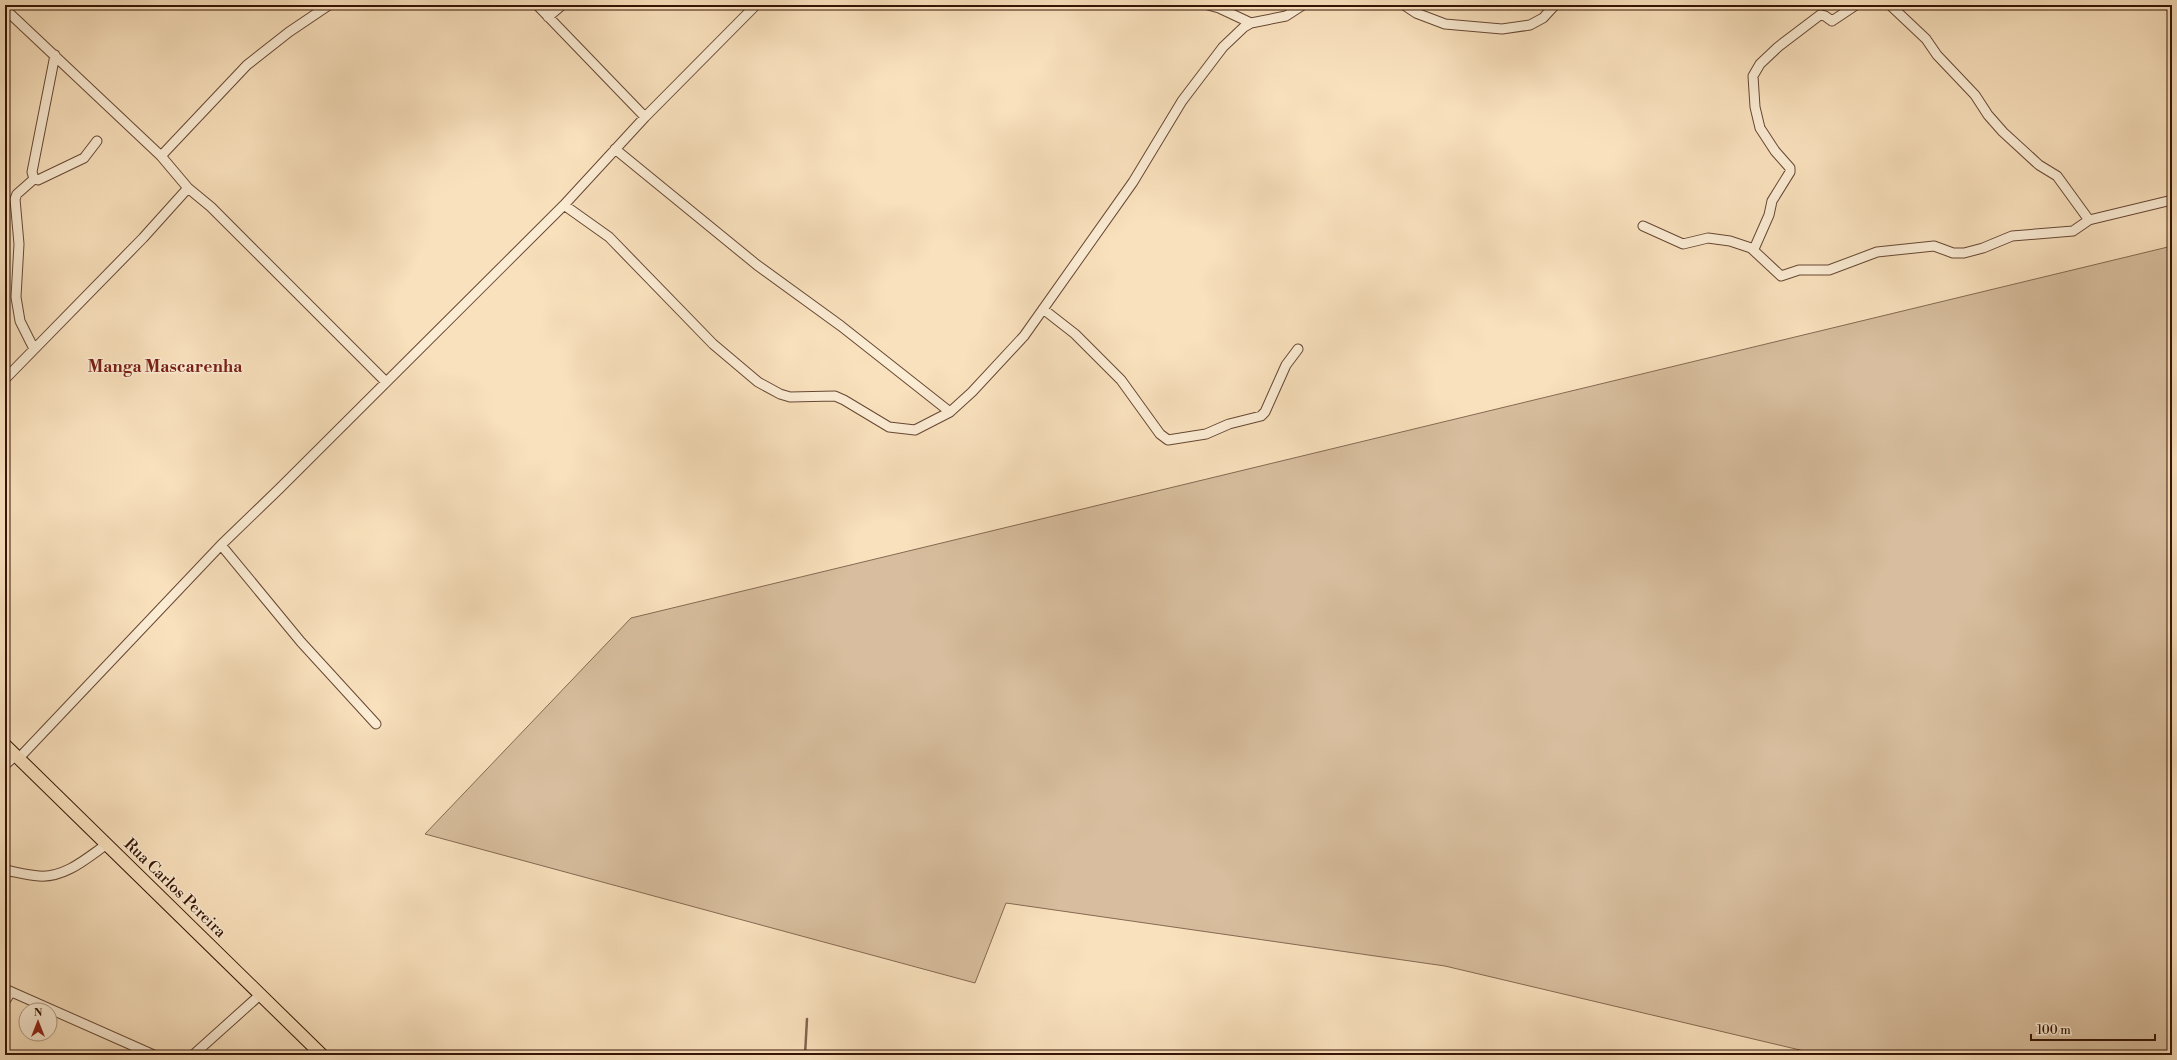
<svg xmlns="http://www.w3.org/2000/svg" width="2177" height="1060" font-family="'Libre Bodoni',serif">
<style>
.green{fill:#d8be9e;stroke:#876952}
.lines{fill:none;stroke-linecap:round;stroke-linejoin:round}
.stream{stroke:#83654e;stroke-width:2.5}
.minor-casing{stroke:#674733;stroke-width:11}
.major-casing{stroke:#361405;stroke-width:14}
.minor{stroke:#fbecd4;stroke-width:9}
.major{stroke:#f9e1bd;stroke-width:12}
.labels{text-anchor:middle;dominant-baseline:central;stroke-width:3;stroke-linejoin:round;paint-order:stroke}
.street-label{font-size:16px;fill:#361405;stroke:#fbecd4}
.neighbourhood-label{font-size:17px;font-weight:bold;fill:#7a1f14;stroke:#fbecd4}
</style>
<rect width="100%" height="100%" fill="#f9e1bd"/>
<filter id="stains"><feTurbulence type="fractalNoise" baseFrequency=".005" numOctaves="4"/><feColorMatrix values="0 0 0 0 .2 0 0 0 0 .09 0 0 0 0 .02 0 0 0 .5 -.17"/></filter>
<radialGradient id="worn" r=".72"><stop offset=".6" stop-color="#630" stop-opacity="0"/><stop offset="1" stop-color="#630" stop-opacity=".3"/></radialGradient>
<path class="green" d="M2172,246v809h-351l-376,-89 -439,-63 -31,80 -550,-149 206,-216z"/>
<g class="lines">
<path class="stream" d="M805,1055l2,-36"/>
<defs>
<path id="minor" d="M537,5l108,112
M1208,5l11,3 32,15
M1404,5l12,8 29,11 57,5 28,-4 13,-7 12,-13
M1890,5l36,34 11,16 38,40 13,20 15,17 36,33 18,11 32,44
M2169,5l3,3
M5,9l156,147 27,32 23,19 175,175
M548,17l14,-12
M55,55l-23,117 2,7 4,1 46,-22 13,-17
M615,149l142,116 84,61 109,86
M161,156l86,-91 42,-33 40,-27
M564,205l45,32 104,107 45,38 22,12 10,3 45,-1 9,4 45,27 26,3 35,-18 22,-20 52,-56 109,-154 49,-81 41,-54 21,-20 7,-4 35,-7 17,-11
M1643,226l40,18 25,-6 22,3 21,7 30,28 18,-6h30l48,-18 57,-6 19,7h11l19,-5 29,-12 61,-5 16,-11 83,-20
M1754,249l15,-34 3,-14 18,-29v-4l-15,-17 -15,-23 -5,-21 -2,-31 7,-12 18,-17 42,-32 5,1 7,5 24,-16
M1043,309l32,25 46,46 39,54 8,6 38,-6 23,-10 32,-8 4,-4 21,-47 12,-16
M34,349l-14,-28 -4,-24 3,-53 -4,-45 2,-5 17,-15
M5,379l138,-141 45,-50
M221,545l80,97 75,82
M19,758l202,-213 58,-56 285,-284 81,-88 111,-112
M5,765l11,-10
M5,870c11,2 22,5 34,6 26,2 48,-18 68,-32
M5,989l149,66
M5,1001l6,-9
M193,1055l68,-61"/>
<path id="major" d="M5,745l317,310"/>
</defs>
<use href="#minor" class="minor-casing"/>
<use href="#major" class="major-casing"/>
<use href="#minor" class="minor"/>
<use href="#major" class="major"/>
</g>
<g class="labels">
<g class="street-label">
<text transform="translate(175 888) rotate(44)">Rua Carlos Pereira</text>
</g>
<g class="neighbourhood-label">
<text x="165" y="367">Manga Mascarenha</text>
</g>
</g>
<rect width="2177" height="1060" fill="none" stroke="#f9e1bd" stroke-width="20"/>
<rect x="6" y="6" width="2165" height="1048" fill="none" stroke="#361405" stroke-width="2"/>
<rect x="10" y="10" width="2157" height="1040" fill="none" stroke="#361405"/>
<g transform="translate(38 1022)"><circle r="19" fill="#fbecd4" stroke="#ac9681"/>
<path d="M0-3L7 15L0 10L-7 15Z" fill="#8f2418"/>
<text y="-6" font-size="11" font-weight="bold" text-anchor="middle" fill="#361405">N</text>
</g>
<path d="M2031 1034v6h124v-6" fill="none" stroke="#361405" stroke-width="2"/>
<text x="2037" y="1034" font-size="12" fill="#361405" stroke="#fbecd4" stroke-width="3" paint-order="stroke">100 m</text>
<rect width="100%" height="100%" filter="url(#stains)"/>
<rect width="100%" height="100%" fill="url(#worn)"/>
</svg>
